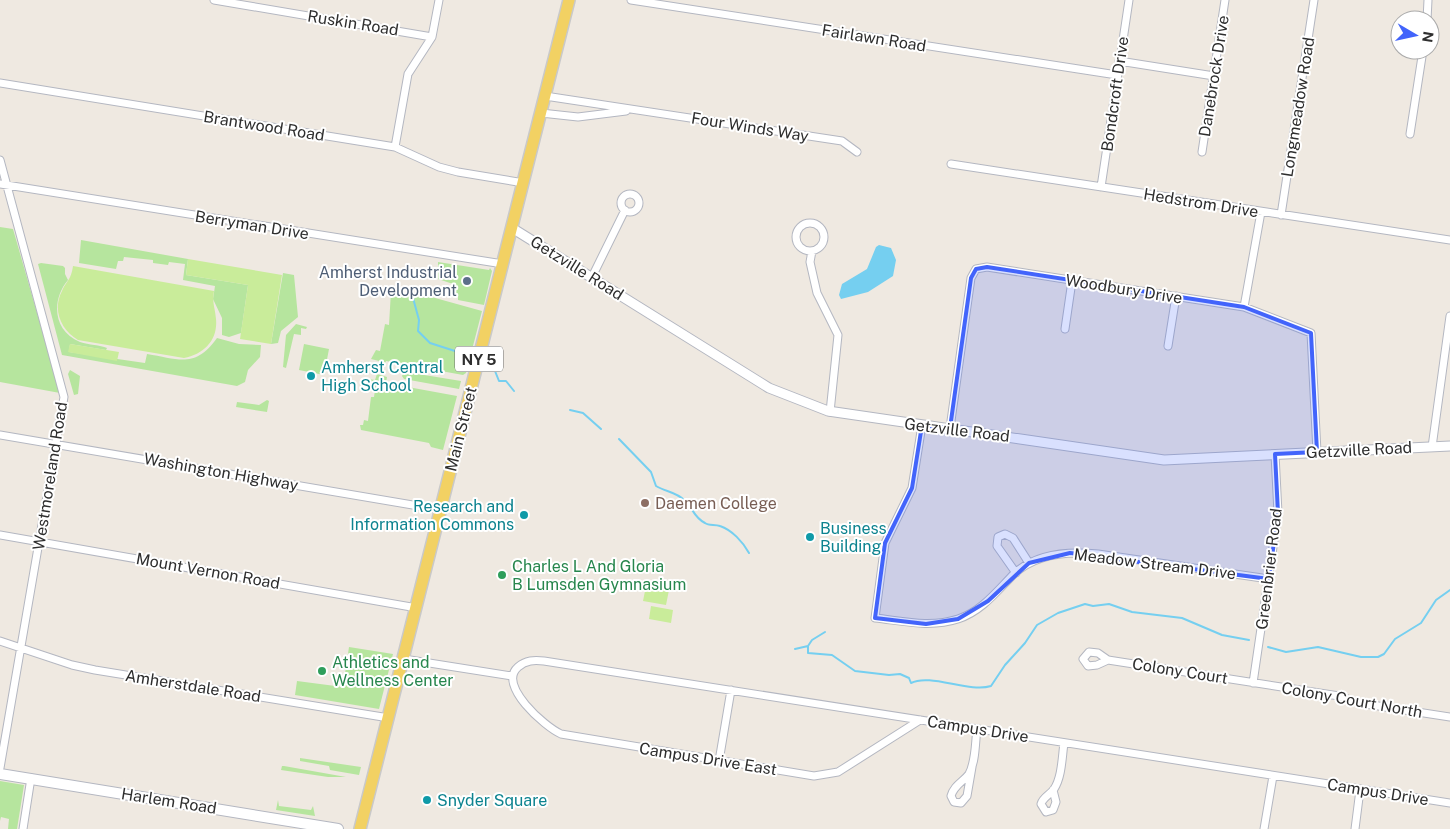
<svg xmlns="http://www.w3.org/2000/svg" width="1450" height="829" font-family="'Public Sans',sans-serif">
<style>
.green{fill:#b6e59e}
.pitch{fill:#c9ec9a}
.water{fill:#75cff0}
.lines{fill:none;stroke-linecap:round;stroke-linejoin:round}
.stream{stroke:#75cff0;stroke-width:2}
.minor-casing{stroke:#b4b7c1;stroke-width:9}
.tertiary-casing{stroke:#b4b7c1;stroke-width:11}
.secondary-casing{stroke:#b4b7c1;stroke-width:12}
.primary-casing{stroke:#c9c9c9;stroke-width:14}
.minor{stroke:#fff;stroke-width:7}
.tertiary{stroke:#fff;stroke-width:9}
.secondary{stroke:#fff;stroke-width:10}
.primary{stroke:#f2d163;stroke-width:11}
.marked{fill:#4264fb;fill-opacity:0.2;stroke:#4264fb;stroke-width:4;stroke-linejoin:round}
.service-dot{fill:#5c6f8a;stroke:#fff;stroke-width:2}
.culture-dot{fill:#0f9aa8;stroke:#fff;stroke-width:2}
.education-dot{fill:#8d6e63;stroke:#fff;stroke-width:2}
.leisure-dot{fill:#2e9e5b;stroke:#fff;stroke-width:2}
.labels{text-anchor:middle;dominant-baseline:central;stroke-width:4;stroke-linejoin:round;paint-order:stroke}
.shield{fill:#fff;stroke:#6d6d6d;stroke-width:1}
.shield-label{font-size:15px;font-weight:bold;fill:#2e2e2e}
.street-label{font-size:16px;fill:#2e2e2e;stroke:#fff}
.service-label{font-size:16px;fill:#4e5e75;stroke:#fff;text-anchor:end}
.culture-label{font-size:16px;fill:#0d838f;stroke:#fff;text-anchor:start}
.education-label{font-size:16px;fill:#785e54;stroke:#fff;text-anchor:start}
.leisure-label{font-size:16px;fill:#27864d;stroke:#fff;text-anchor:start}
</style>
<rect width="100%" height="100%" fill="#efe9e1"/>
<path class="green" d="M0,227l13,2 47,164 -60,-11z
M81,240l107,19 -2,16 62,10 -7,48 -12,4 -7,-2v-17l-9,-19 2,-13 -32,-6 2,-16 -16,-2 -1,3 -15,-2v-3l-29,-3 -1,4h-5l-2,8 -37,-6z
M438,262l51,8 1,-2 2,3 -8,34 -26,-5v-6l-3,-1 1,-8 -18,-6z
M41,263l22,3 2,2v6l3,6c-17,20 -15,51 12,62 9,3 20,3 27,6l-1,2 -36,-6 -1,8 76,11 2,-9c32,5 48,15 70,-16l22,6 22,1 -1,12 -12,13 -3,12 -8,4 -175,-31 -24,-91z
M283,273l11,2 4,42 -17,14 -3,12 -7,1z
M391,291l37,5 54,15 -16,62 -3,2 -77,-14 -2,6h-6l1,-6 -8,-2 5,-9 4,1 5,-27 4,1z
M296,324l11,3 -1,2 -5,-1v7l-7,-1 -8,34 -3,-1 3,-32z
M304,344l25,5 -5,26 -25,-5z
M70,370l10,6 -2,18 -4,1 -6,-21z
M404,372h2l55,9 -2,8 -55,-10 -2,-3z
M377,374l10,3 -1,6 71,13 -14,54 -12,-3 -2,-4 -68,-13 -1,-5h3l1,-5 4,1 3,-24h3l1,-7 -9,-2 2,-9 7,1z
M267,400l2,1 -2,11 -31,-5 1,-5 22,3z
M349,647l44,7 -14,55 -84,-14 2,-14 46,6z
M300,758l61,9 -2,8 -29,-5 -1,-4 -29,-5z
M282,766h2l62,11h-18l-47,-7z
M0,781l24,4 -7,44h-9l1,-10 -8,-2 -1,4z
M278,800l1,6 32,4 2,-4 2,10 -39,-6z"/>
<path class="pitch" d="M188,259l94,16 -11,69 -31,-5 8,-54 -62,-10z
M73,266l141,25c-2,13 1,16 2,28 2,21 -12,35 -32,39l-106,-18c-17,-10 -26,-30 -16,-49 5,-11 9,-11 11,-25z
M70,344l49,8 -2,9 -49,-9z
M646,586l23,4 -3,15 -23,-4z
M651,606l22,4 -2,13 -22,-4z"/>
<path class="water" d="M879,245l12,3 5,12 -3,16 -25,16 -27,7 -2,-4 3,-11 25,-15 9,-22z"/>
<g class="lines">
<path class="stream" d="M413,298l6,22 -1,11 12,12 28,9
M495,371l4,10h7l8,10
M570,410l13,3 18,16
M619,439l32,33 5,14c10,6 20,6 28,14 9,7 9,17 21,23 4,3 10,1 15,3 12,4 23,16 29,27
M808,646l4,-6 13,-8
M1268,647l18,5 32,-5 43,10h17l6,-3 11,-15 26,-16 15,-23 14,-10
M795,649l13,-3v7l24,2 23,16 34,4 11,-1 9,4 2,5c19,-10 58,10 80,3l14,-21 20,-22 12,-18 21,-12 27,-9 8,2 16,-2 23,8 50,6 40,17 27,5"/>
<defs>
<path id="minor" d="M214,0l218,37
M631,0l486,75
M1427,20l1,-20
M1119,61l95,15
M0,83l395,64 44,20 19,5 66,11
M545,96l297,45 15,11
M541,113l37,4 48,-6
M1410,134l13,-84
M395,147l13,-73 24,-37 7,-37
M1202,152l23,-152
M0,160l64,237 -64,371
M951,164l499,76
M0,184l503,80
M1101,187l28,-187
M621 203a9 9 0 1 1 18 0a9 9 0 1 1-18 0Z
M1281,215l33,-215
M796 237a14 14 0 1 1 28 0a14 14 0 1 1-28 0Z
M812,251l-2,11 7,31 21,42 -8,77
M592,277l33,-67
M1244,307l17,-95
M1065,329l7,-48
M1168,346l8,-50
M922,425l-10,63 -27,55 -10,75c28,3 55,10 83,1 24,-8 39,-28 56,-45 22,-21 55,-23 84,-20l171,25
M950,428l21,-150 5,-9 11,-2 257,40 67,26 6,119
M0,435l442,75
M1432,447l18,-131
M0,535l417,73
M1016,573l-19,-27 1,-9 7,-3 8,4 16,25
M0,641l72,24 23,5 294,48
M404,659l108,17
M1108,660l-11,5 -9,1 -5,-7 6,-7 9,1 10,7 231,36 20,7 91,14
M1253,683l25,-170 -3,-59
M920,720l-82,52 -24,4 -253,-42c-16,-7 -64,-49 -43,-67 8,-7 16,-7 26,-6l906,142
M719,761l12,-71
M972,767l-5,29 -6,7 -7,-1 -3,-6c3,-11 12,-14 18,-22 7,-13 6,-31 8,-45
M1053,790l3,12 -3,8 -7,2 -5,-8c2,-7 9,-9 13,-15 8,-12 8,-32 10,-46
M23,829l8,-51
M1264,829l9,-53
M1355,829l5,-39"/>
<path id="tertiary" d="M512,228l257,160 59,23 336,49 286,-14"/>
<path id="secondary" d="M0,774l338,55"/>
<path id="primary" d="M360,829l209,-829"/>
</defs>
<use href="#minor" class="minor-casing"/>
<use href="#tertiary" class="tertiary-casing"/>
<use href="#secondary" class="secondary-casing"/>
<use href="#primary" class="primary-casing"/>
<use href="#minor" class="minor"/>
<use href="#tertiary" class="tertiary"/>
<use href="#secondary" class="secondary"/>
<use href="#primary" class="primary"/>
</g>
<path class="marked" d="M987,267l257,40 67,26 6,119 -42,2 3,59 -9,66 -199,-26 -41,10 -41,38 -30,18 -32,5 -51,-6 10,-75 27,-55 10,-63 28,3 21,-150 5,-9z"/>
<circle class="service-dot" cx="467" cy="281" r="5"/>
<g class="culture-dot">
<circle cx="311" cy="376" r="5"/>
<circle cx="524" cy="515" r="5"/>
<circle cx="810" cy="537" r="5"/>
<circle cx="427" cy="800" r="5"/>
</g>
<circle class="education-dot" cx="645" cy="503" r="5"/>
<g class="leisure-dot">
<circle cx="502" cy="575" r="5"/>
<circle cx="322" cy="671" r="5"/>
</g>
<g class="labels">
<rect class="shield" x="455" y="346.5" width="48" height="25" rx="4"/>
<g class="shield-label">
<text x="479" y="359">NY 5</text>
</g>
<g class="street-label">
<text transform="translate(353 23) rotate(9)">Ruskin Road</text>
<text transform="translate(874 38) rotate(9)">Fairlawn Road</text>
<text transform="translate(1214 76) rotate(-81)">Danebrock Drive</text>
<text transform="translate(1115 94) rotate(-82)">Bondcroft Drive</text>
<text transform="translate(1298 107) rotate(-81)">Longmeadow Road</text>
<text transform="translate(264 126) rotate(9)">Brantwood Road</text>
<text transform="translate(750 127) rotate(9)">Four Winds Way</text>
<text transform="translate(1201 203) rotate(9)">Hedstrom Drive</text>
<text transform="translate(252 225) rotate(9)">Berryman Drive</text>
<text transform="translate(577 268) rotate(32)">Getzville Road</text>
<text transform="translate(1124 289) rotate(9)">Woodbury Drive</text>
<text transform="translate(461 429) rotate(-76)">Main Street</text>
<text transform="translate(957 430) rotate(7)">Getzville Road</text>
<text transform="translate(1359 450) rotate(-3)">Getzville Road</text>
<text transform="translate(221 472) rotate(10)">Washington Highway</text>
<text transform="translate(50 476) rotate(-81)">Westmoreland Road</text>
<text transform="translate(1155 564) rotate(7)">Meadow Stream Drive</text>
<text transform="translate(1269 569) rotate(-83)">Greenbrier Road</text>
<text transform="translate(208 571) rotate(10)">Mount Vernon Road</text>
<text transform="translate(1180 671) rotate(9)">Colony Court</text>
<text transform="translate(193 686) rotate(9)">Amherstdale Road</text>
<text transform="translate(1352 700) rotate(10)">Colony Court North</text>
<text transform="translate(978 729) rotate(9)">Campus Drive</text>
<text transform="translate(708 759) rotate(9)">Campus Drive East</text>
<text transform="translate(1378 792) rotate(9)">Campus Drive</text>
<text transform="translate(169 801) rotate(9)">Harlem Road</text>
</g>
<g class="service-label">
<text x="457" y="272">Amherst Industrial<tspan x="457" dy="18">Development</tspan></text>
</g>
<g class="culture-label">
<text x="321" y="367">Amherst Central<tspan x="321" dy="18">High School</tspan></text>
<text x="514" y="506" text-anchor="end">Research and<tspan x="514" dy="18">Information Commons</tspan></text>
<text x="820" y="528">Business<tspan x="820" dy="18">Building</tspan></text>
<text x="437" y="800">Snyder Square</text>
</g>
<g class="education-label">
<text x="655" y="503">Daemen College</text>
</g>
<g class="leisure-label">
<text x="512" y="566">Charles L And Gloria<tspan x="512" dy="18">B Lumsden Gymnasium</tspan></text>
<text x="332" y="662">Athletics and<tspan x="332" dy="18">Wellness Center</tspan></text>
</g>
</g>
<g transform="translate(1415 35) rotate(99)"><circle r="24" fill="#ffffff" stroke="#ababab"/>
<path d="M0-4L9 19L0 12L-9 19Z" fill="#4264fb"/>
<text y="-8" font-size="14" font-weight="bold" text-anchor="middle" fill="#2e2e2e">N</text>
</g>
</svg>
